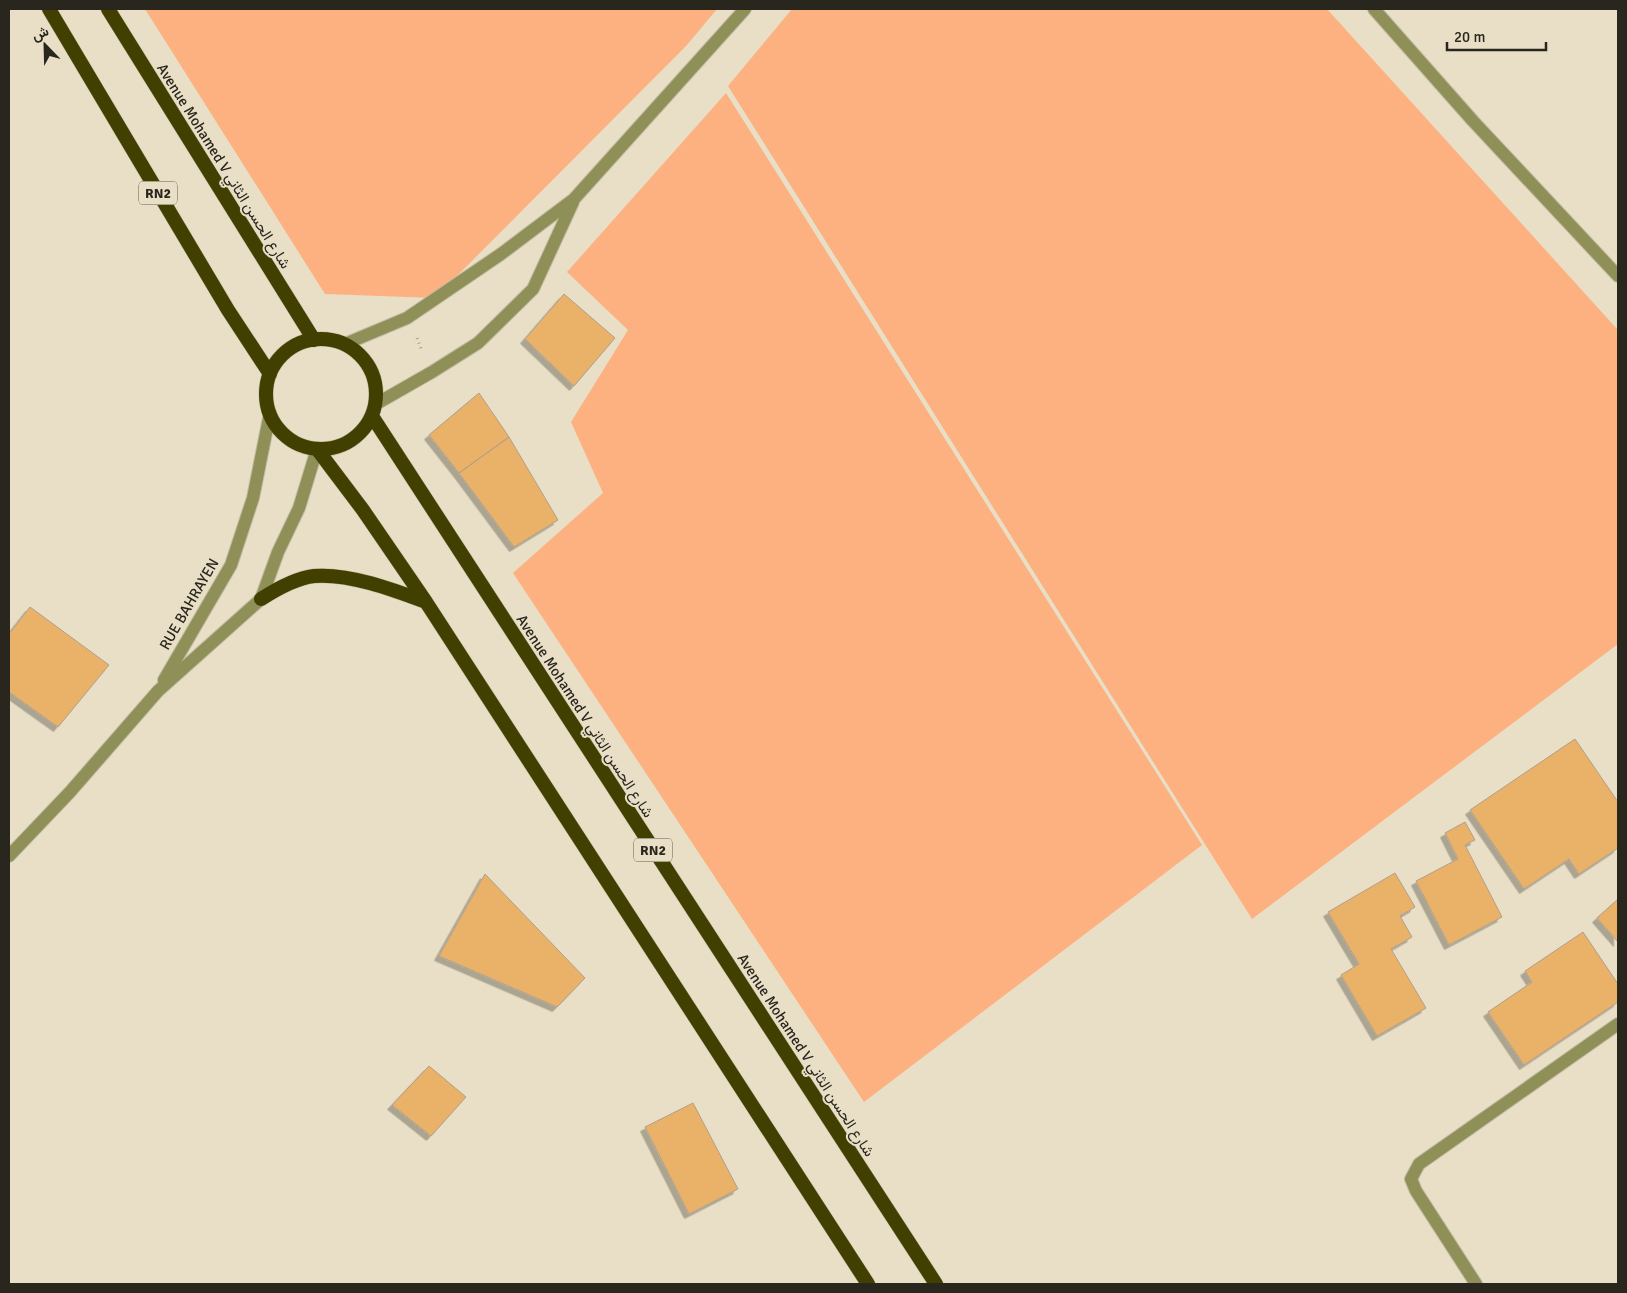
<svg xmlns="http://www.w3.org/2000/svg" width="1627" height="1293" font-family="Signika,Vazirmatn,sans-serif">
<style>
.green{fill:#fdb181}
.building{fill:#eab168;stroke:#b09f8b;filter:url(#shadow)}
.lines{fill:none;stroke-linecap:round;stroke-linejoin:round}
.minor-casing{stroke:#c2baa4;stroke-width:14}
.tertiary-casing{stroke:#c2baa4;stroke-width:14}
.trunk-casing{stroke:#c2baa4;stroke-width:15}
.path{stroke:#a49d8a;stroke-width:3;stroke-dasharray:1 4;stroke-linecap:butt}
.minor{stroke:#8f9058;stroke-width:12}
.tertiary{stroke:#8f9058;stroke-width:12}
.trunk{stroke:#414000;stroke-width:14}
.labels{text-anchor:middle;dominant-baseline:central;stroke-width:4;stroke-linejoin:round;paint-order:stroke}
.shield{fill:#e8dfc6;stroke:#625e50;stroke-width:1}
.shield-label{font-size:14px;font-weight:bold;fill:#29261d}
.street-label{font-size:15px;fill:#29261d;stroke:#e8dfc6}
</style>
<defs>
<filter id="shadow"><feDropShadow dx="-4.5" dy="4.5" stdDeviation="0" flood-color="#0004"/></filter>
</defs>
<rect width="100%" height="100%" fill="#e8dfc6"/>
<path class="green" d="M145,9h572l-30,36 -252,253 -110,-4z
M792,9h535l291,321v314l-366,275 -524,-833z
M726,93l476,752 -338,257 -351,-529 90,-80 -32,-71 57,-92 -61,-58z"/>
<path class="building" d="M564,294l51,44 -41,48 -49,-47z
M479,393l30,44 -50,36 -30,-38z
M509,437l49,83 -44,27 -55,-74z
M30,607l79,58 -51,62 -49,-35v-58z
M1575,739l43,63v46l-39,26 -10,-15 -45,30 -54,-79z
M1465,822l10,18 -10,5 37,72 -53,28 -33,-64 42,-22 -13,-26z
M1395,873l20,34 -15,9 12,21 -21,12 35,59 -49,28 -36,-61 18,-11 -31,-52z
M485,874l100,104 -28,29 -118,-51z
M1618,899v43l-21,-24z
M1583,932l35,52v18l-94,63 -36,-53 44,-30 -7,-11z
M429,1066l37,31 -35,39 -39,-31z
M693,1103l45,86 -49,25 -44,-87z"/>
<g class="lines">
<defs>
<path id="minor" d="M1374,9l99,112 145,155
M345,344l62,-26 94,-64 73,-55 171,-190
M376,404l56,-32 46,-29 55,-54 40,-87
M1476,1284l-60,-93 -5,-12 8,-15 199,-140"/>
<path id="tertiary" d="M164,680l67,-115 22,-67 17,-85
M9,856l61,-64 88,-101 103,-92 17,-47 21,-44 18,-59"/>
<path id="trunk" d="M49,9l179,301 42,64
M108,9l206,331
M266 394a55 55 0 1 1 110 0a55 55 0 1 1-110 0Z
M372,416l564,868
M317,449l46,61 63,92 442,682
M261,599c14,-9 36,-21 53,-23 35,-3 80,14 112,26"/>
</defs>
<use href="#minor" class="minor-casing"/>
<use href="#tertiary" class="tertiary-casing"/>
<use href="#trunk" class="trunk-casing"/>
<path class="path" d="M417,338l5,13"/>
<use href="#minor" class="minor"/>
<use href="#tertiary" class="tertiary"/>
<use href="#trunk" class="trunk"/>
</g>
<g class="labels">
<g class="shield">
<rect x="139" y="181.5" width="38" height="23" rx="4"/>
<rect x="634" y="838.5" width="38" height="23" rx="4"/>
</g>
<g class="shield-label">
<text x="158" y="193">RN2</text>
<text x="653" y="850">RN2</text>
</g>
<g class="street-label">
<text transform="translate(224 166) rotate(58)">Avenue Mohamed V شارع الحسن الثاني</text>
<text transform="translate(189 604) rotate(-60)">RUE BAHRAYEN</text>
<text transform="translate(585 716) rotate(57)">Avenue Mohamed V شارع الحسن الثاني</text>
<text transform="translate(806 1055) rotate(57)">Avenue Mohamed V شارع الحسن الثاني</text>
</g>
</g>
<rect width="1627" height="1293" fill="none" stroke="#29261d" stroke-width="20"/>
<g transform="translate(45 45) rotate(337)" stroke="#e8dfc6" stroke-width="4" paint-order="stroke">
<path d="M0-4L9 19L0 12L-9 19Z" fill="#29261d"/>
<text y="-8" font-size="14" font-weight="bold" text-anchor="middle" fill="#29261d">ش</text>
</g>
<path d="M1447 42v8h99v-8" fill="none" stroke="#29261d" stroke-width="2.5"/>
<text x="1454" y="42" font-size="15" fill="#29261d" stroke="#e8dfc6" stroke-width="4" paint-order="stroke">20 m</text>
</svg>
